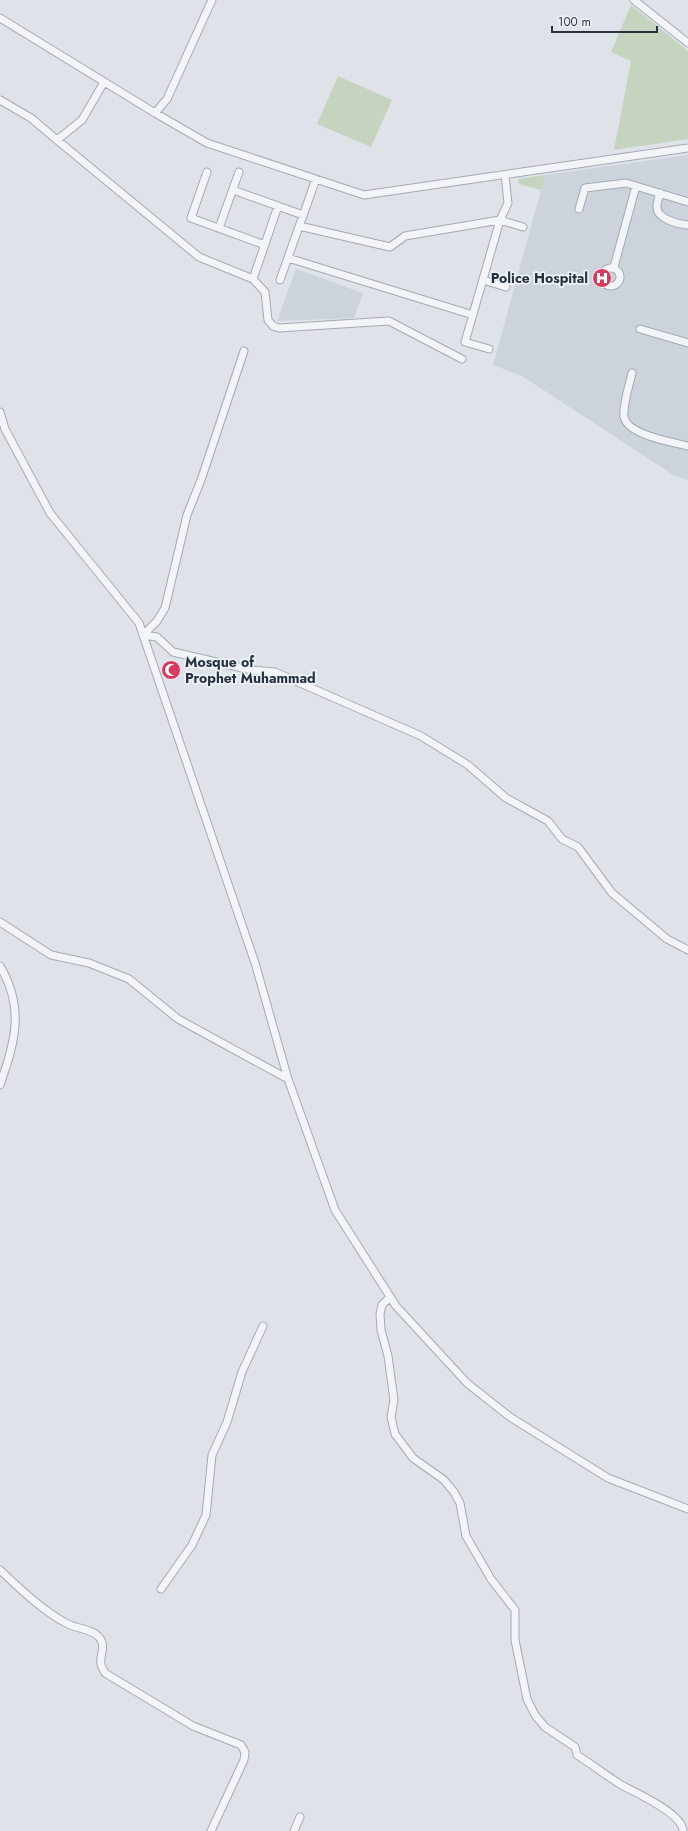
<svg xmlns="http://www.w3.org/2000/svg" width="688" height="1831" font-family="Jost,sans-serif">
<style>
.built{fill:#ccd3db}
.green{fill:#c6d4bf}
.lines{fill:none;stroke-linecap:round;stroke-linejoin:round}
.minor-casing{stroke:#a4aab3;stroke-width:9}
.minor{stroke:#f2f4f7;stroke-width:7}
.labels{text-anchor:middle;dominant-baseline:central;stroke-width:3.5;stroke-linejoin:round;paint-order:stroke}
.poi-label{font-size:14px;font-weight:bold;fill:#273241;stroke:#eef2f6;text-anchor:end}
</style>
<rect width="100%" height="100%" fill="#dfe3e9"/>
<path class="built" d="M688,155v325l-13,-4 -153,-100 -29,-11 52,-190z
M296,269l67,24 -9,25 -77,3z"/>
<path class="green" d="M631,5l57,46v88l-74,11 17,-89 -20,-9z
M338,76l54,24 -21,47 -54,-23z
M545,175l-4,15 -22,-6 -1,-5z"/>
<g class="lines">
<defs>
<path id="minor" d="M634,0l54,43
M0,18l155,95 52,30 157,52 324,-47
M0,100l31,18 26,22 25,-20 22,-38
M155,113l12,-14 45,-99
M57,140l142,117 54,22 12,13 3,28 5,6 6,2 110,-7 73,38
M207,172l-16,46 74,27
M233,190l70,25
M660,193c-1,4 -3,9 -3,13 -1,13 21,18 31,19
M579,209l6,-21 41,-5 62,19
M299,226l91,21 15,-11 95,-16 23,7
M219,228l20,-56
M288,258l185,57
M614,267l22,-81
M602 277a9 9 0 1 1 18 0a9 9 0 1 1-18 0Z
M253,279l25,-73
M280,280l36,-101
M483,280l23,7
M640,329l48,14
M489,349l-24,-7 35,-122 8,-17 -3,-28
M244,351l-43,129 -14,35 -22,93 -8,13 -14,14 14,2 16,15 78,18 24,2 146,64 47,29 38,33 42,23 14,18 16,8 34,46 55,46 21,11
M632,373c-3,14 -9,29 -8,43 2,19 48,26 64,30
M0,412l5,17 45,84 89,110 116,340 33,116 47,131 61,96 71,77 43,34 98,61 80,31
M0,922l51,33 38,8 40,16 49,40 110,60
M0,966c25,42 15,76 0,119
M390,1297l-8,8 -2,9 1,16 7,26 6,44 -3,17 4,17 18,24 31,22 10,12 6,11 6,33 25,43 24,31v30l12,59 8,16 10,12 30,20 2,8c16,10 31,22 46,31 14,7 60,28 60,45
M0,1570c19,18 45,43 68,54 10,5 24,5 31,13 8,9 0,19 2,27 0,3 3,6 4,9l88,53 48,19 4,7 -1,8 -33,71
M161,1589l31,-44 14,-30 6,-60 15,-33 15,-50 21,-46
M294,1831l6,-14"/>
</defs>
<use href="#minor" class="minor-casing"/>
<use href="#minor" class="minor"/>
</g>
<defs>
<symbol id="hospital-disc" viewBox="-11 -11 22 22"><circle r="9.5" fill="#d73b5d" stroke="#eef2f6"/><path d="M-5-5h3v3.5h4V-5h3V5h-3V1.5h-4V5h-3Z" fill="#fff"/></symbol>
<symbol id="mosque-disc" viewBox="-11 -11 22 22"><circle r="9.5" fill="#d73b5d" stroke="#eef2f6"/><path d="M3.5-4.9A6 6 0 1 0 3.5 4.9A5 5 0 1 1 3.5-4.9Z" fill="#fff"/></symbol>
</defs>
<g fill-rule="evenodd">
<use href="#hospital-disc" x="591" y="267" width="22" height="22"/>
<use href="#mosque-disc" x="160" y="659" width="22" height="22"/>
</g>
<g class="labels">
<g class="poi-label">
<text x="588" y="278">Police Hospital</text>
<text x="185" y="662" text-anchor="start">Mosque of<tspan x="185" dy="16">Prophet Muhammad</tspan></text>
</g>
</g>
<path d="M552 26v6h105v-6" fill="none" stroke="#273241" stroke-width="2"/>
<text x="558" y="26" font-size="12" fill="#273241" stroke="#eef2f6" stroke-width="3" paint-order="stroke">100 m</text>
</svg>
